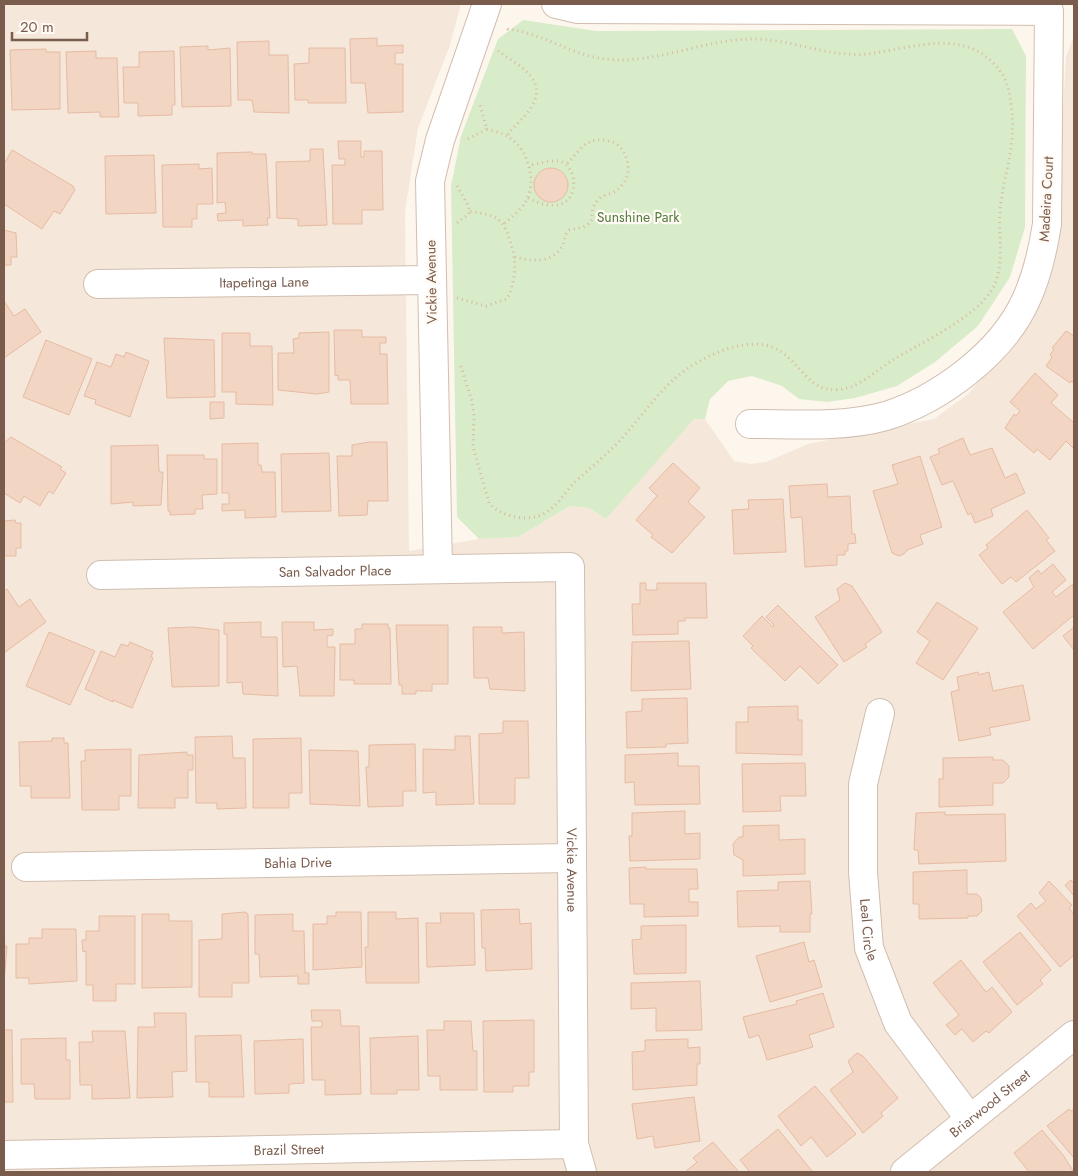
<svg xmlns="http://www.w3.org/2000/svg" width="1078" height="1176" font-family="Jost,sans-serif">
<style>
.residential{fill:#f5e8da}
.green{fill:#d8ecc9}
.building{fill:#f3d5c3;stroke:#e6bba3}
.lines{fill:none;stroke-linecap:round;stroke-linejoin:round}
.street-casing{stroke:#d1beb0;stroke-width:30}
.path{stroke:#d9b8a5;stroke-width:3;stroke-dasharray:1 4;stroke-linecap:butt}
.street{stroke:#fff;stroke-width:28}
.labels{text-anchor:middle;dominant-baseline:central;stroke-width:4.5;stroke-linejoin:round;paint-order:stroke}
.street-label{font-size:14px;fill:#7a5c4d;stroke:#fffaf3}
.park-label{font-size:14px;fill:#537a41;stroke:#fffaf3}
</style>
<rect width="100%" height="100%" fill="#fdf6ec"/>
<path class="residential" d="M4,4h457l-11,41 -32,83 -13,84 4,339 70,-12 39,-2 52,-31 19,2 17,11 88,-101 11,1 29,42 17,3 15,-2 42,-18 126,-25 34,-25 64,-73 23,-65 11,-200 8,-19v1135h-1070z"/>
<path class="green" d="M523,20l73,11 416,-2 14,27 -1,171 -15,50 -32,49 -43,36 -38,24 -42,12 -28,4 -28,-3 -17,-13 -30,-10 -24,5 -18,18 -5,20h-11l-88,100 -17,-11 -19,-2 -52,31 -39,2 -22,-22 -6,-331 10,-50 37,-97z"/>
<path class="building" d="M377,38v8l26,-1v8h-8v11h8v48l-35,1 -3,-30h-14l-1,-44z
M269,41v14h19l1,58 -35,-1 -2,-12h-14l-1,-58z
M208,46v4l22,-2 1,58 -49,1 -2,-60z
M309,48h36l1,55h-38v-3h-13l-1,-36 15,-1z
M46,49v3h14v57l-48,1 -2,-60z
M96,51v7h21l2,59h-19v-5l-32,1 -2,-61z
M174,51l1,54h-3v10l-34,1v-13h-14l-1,-36h16v-15z
M338,141h23v16h3v-6h18l1,59h-21v14h-29l-1,-59h13v-6h-6z
M310,149h13l4,76 -29,1v-7l-21,-1 -1,-56 34,-1z
M12,150l61,36 2,4 -15,24 -6,-3 -12,18 -38,-25v-40z
M252,152v2h14l4,64h-3l1,7 -25,1v-6l-25,1 -1,-7 9,-1 -1,-11 -8,1v-50z
M154,155l2,58 -50,1 -1,-58z
M199,164v5l13,-1 1,36h-16v15h-5v8h-29l-1,-62z
M534 185a17 17 0 1 1 34 0a17 17 0 1 1-34 0Z
M4,230l12,3 1,24h-6v8h-7z
M4,301l10,15 11,-7 16,23 -37,26z
M334,330h28v7h24v6h-6v11h7l1,50h-37l-1,-24h-12v-5l-3,1z
M1066,331l8,5v47l-3,-2 -1,2 -24,-17 6,-9 -2,-2 4,-6 -2,-1z
M329,332v60l-12,2 -39,-4v-37h16l-1,-14 6,-1v-5z
M222,333h28v13h22l1,59 -37,-1v-12h-14z
M164,338l50,2 1,57 -48,1z
M46,340l46,19 -23,56 -46,-18z
M126,352l23,9 -19,56 -35,-13 1,-4 -12,-4 13,-34 14,5 5,-13 8,3z
M1035,373l23,22 -7,8 23,20v26l-8,-8 -16,19 -13,-11 -3,4 -29,-25 9,-14 2,2 4,-5 -10,-9z
M210,402h14v16l-14,1z
M11,437l51,30 -2,2 6,4 -13,21 -4,-3 -9,15 -16,-10 -4,7 -16,-10v-50z
M963,438l7,17 22,-7 13,30 11,-5 9,20 -34,16 2,7 -18,7 -4,-10 -3,2 -15,-34 -11,4 -12,-28 10,-4 -2,-4z
M369,442h18l1,59h-20l-1,14 -28,1 -2,-60h15v-11z
M258,443v22h3l1,7h13l1,45 -31,1v-8l-23,1v-7h7v-11h-7v-49z
M158,445l1,27h4l-2,33 -28,1v-4l-22,2v-58z
M329,453l2,58 -49,1 -1,-58z
M167,455h37v4h13v35l-15,1 1,14h-8v5l-25,1v-4h-2z
M920,456l22,71 -22,8 3,9 -16,6 -3,4 -5,2 -7,-3 -19,-62 25,-7 -6,-19z
M673,463l27,25 -12,14 17,15 -33,36 -21,-16 2,-2 -17,-15 21,-24 -8,-8z
M827,484l1,13 22,-1 2,38h3l1,9 -8,1v7h-3v4h-8v10l-32,2 -3,-50 -11,1 -2,-32z
M783,499l3,53 -52,2 -2,-44 17,-1 -1,-9z
M1027,510l22,28 -3,2 9,11 -39,31 -5,-5 -9,7 -23,-29 9,-7 -2,-3z
M15,520l1,3h5v25h-5v8h-12v-35z
M1053,564l13,16 -14,12 4,5 17,-13 1,31 -41,34 -30,-37 31,-25 -5,-9 9,-8 3,4z
M640,583h6v7h11v-7h49l1,35h-22v3h-7v13l-45,1 -1,-31h8z
M845,583l7,3 30,46 -17,12 2,3 -23,15 -29,-45 25,-17 -3,-11z
M7,589l12,18 11,-8 16,23 -42,31v-62z
M937,602l41,26 -35,52 -27,-17 14,-22 -13,-9z
M778,605l60,60 -20,19 -18,-18 -15,15 -34,-33 2,-2 -10,-10 19,-20 11,11 1,-2 -8,-8z
M261,622v15h16l1,59 -35,-2 -1,-12 -15,1v-49h-3v-11z
M282,622h32v8l19,-1v6l-6,1v11h8l-1,49h-34l-3,-30 -14,1z
M362,624h26v4h2l1,56h-37v-4h-14v-36h15v-15h7z
M396,625h52v59h-16v7h-16v3h-14v-9h-3z
M193,627l26,3v56l-47,1 -4,-59z
M473,627h29v6l22,-1 1,59 -35,-2 -2,-11h-14z
M1074,627v23l-11,-14z
M49,632l46,19 -25,54 -44,-19z
M689,641l2,48 -60,2 1,-49z
M130,642l23,10 -2,5 2,1 -21,50 -19,-8v2l-28,-13 16,-38 14,6 6,-13 7,2z
M978,672l1,3 10,-3 4,19 30,-6 7,35 -41,8 2,7 -32,6 -8,-49 8,-2 -2,-13z
M687,698l1,45 -22,1v3l-39,1 -1,-36 16,-1v-12z
M798,706v14h4v35l-66,-2v-31h12v-15z
M503,721h25l1,57h-14v26h-36v-70l24,-1z
M232,736l1,22h12l1,50 -29,1v-6h-21l-1,-66z
M455,736h15l4,68 -38,1v-13l-13,1v-44l32,1z
M52,738h12v5h4l2,55h-39v-12h-11l-1,-44 33,-1z
M301,738l1,55h-13v15h-36v-69z
M415,744l1,47h-13v15l-35,1 -2,-40h3v-22z
M131,749v47h-12v14h-37l-1,-49h4v-11z
M309,750l49,1 2,55 -50,-2z
M187,752v3h6v15h-5v28h-13v10h-37l1,-53z
M678,753v13h21l1,38 -65,1 -1,-23 -9,1v-28z
M993,757v3h10l6,6v11l-6,6h-10v22l-54,2v-28h4v-21z
M805,763l1,33h-26l1,15 -38,1 -1,-48z
M685,811v23l15,-1v26l-70,2 -1,-25h3v-23z
M945,812v3l60,-1 1,47 -87,3 -1,-14h-4l2,-37z
M779,825v15l26,-1v35l-62,2v-16l-9,-5 -1,-11 6,-7h4v-11z
M646,867v2h51l1,20h-9v13h9v14l-54,1v-13h-14l-1,-36z
M967,870v24h10l4,4 1,13 -5,5h-9v2l-49,1v-15h-6v-32z
M1071,880l1,2 2,-1v15l-9,-11z
M810,881l2,33h-2v18h-30v-6l-42,1 -1,-36 41,-1v-8z
M1049,881l23,24 -3,3 5,6v41l-14,12 -43,-51 14,-13 5,6 10,-8 -7,-8z
M519,909l1,15 11,-1 1,46 -46,2 -1,-23h-3l-1,-38z
M245,912l3,2 1,69h-17v14h-33v-57l23,-1v-25z
M336,912h25l1,55 -49,3v-46h14v-8h9z
M368,912h28v7l22,-1 1,65h-53l-1,-36h3z
M440,913h34l1,52 -48,2 -1,-44h15z
M142,914h27v7h23v66l-50,1z
M293,914v17h11l1,42h4v11h-11v-8l-38,1 -1,-23h-4v-39z
M99,916h36v68h-19v17h-23v-16h-7v-34l-3,1 -1,-12h4v-9h13z
M686,925v48l-52,1 -2,-34 9,-1v-13z
M42,929h34l1,52 -48,3v-6h-13v-34h13v-6h13z
M1020,932l31,38 -11,10 3,4 -26,21 -34,-43z
M4,935l1,12 2,-1 -3,36z
M804,942l5,20 5,-2 8,27 -52,15 -14,-46z
M961,960l25,32 6,-5 20,25 -23,21 -3,-2 -13,11 -11,-13 -7,6 -9,-10 13,-10 -26,-32z
M700,981l2,49 -46,1v-23l-25,1v-26z
M823,993l11,34 -25,8 4,12 -46,13 -8,-25 -10,3 -6,-21 54,-13 -1,-3z
M311,1010h29l1,16h18l2,68 -36,1v-15h-13l-1,-53h11v-6h-10z
M154,1013h32l1,58 -15,1 1,25 -36,1 1,-71h17z
M534,1020v52h-5v14h-16v6h-29l-1,-71z
M444,1021h27l2,30h4v39h-37v-14h-12l-1,-46h17z
M4,1030h8l1,72h-9z
M92,1031h33l5,67 -38,1v-14h-12l-1,-43h14z
M241,1035l3,62h-35v-15h-13l-1,-46z
M418,1036l1,54h-22v4h-26l-1,-56z
M66,1038v22h4v39h-35l-1,-15h-13v-45z
M303,1039l1,44 -15,1v9l-34,1 -1,-53z
M688,1039v9l12,-1v17h-3v21l-64,5 -1,-38 13,-1v-11z
M857,1053l6,3 35,42 -17,15 2,3 -20,17 -33,-43 23,-18 -5,-11z
M815,1086l41,48 -29,23 -16,-20 -10,9 -23,-30z
M694,1097l6,44 -45,7 -2,-12 -16,3 -5,-35z
M1069,1109l2,2 3,-2v49l-27,-32z
M778,1129l34,42 -1,1h-61l-10,-12z
M1042,1130l21,25 11,17h-45l-15,-19z
M713,1142l26,30h-54l12,-10 -4,-4z"/>
<g class="lines">
<defs>
<g id="street">
<path d="M556,4l21,5 472,2 -2,213c-4,26 -10,52 -21,76 -24,53 -86,99 -140,116 -43,12 -92,8 -136,8"/>
<path id="s1" d="M98,284l333,-4"/>
<path d="M438,569l-8,-388 10,-41 47,-136"/>
<path id="s2" d="M101,575l469,-8 4,577 8,28"/>
<path id="s3" d="M880,713l-17,71v88l6,76 29,75 72,96"/>
<path id="s4" d="M26,867l546,-9"/>
<path id="s5" d="M4,1155l570,-11"/>
<path id="s6" d="M905,1172l169,-137"/>
</g>
</defs>
<use href="#street" class="street-casing"/>
<path class="path" d="M498,51c22,16 55,30 29,62 -6,8 -14,14 -20,23
M487,129c5,2 13,3 18,6 22,11 32,43 22,64 -4,10 -16,18 -24,26
M468,139l19,-10 -7,-24
M457,186l12,21v7l-12,9
M528,198c54,28 55,-33 30,-37 -9,-1 -20,3 -28,4
M515,257c14,4 36,7 46,-9 4,-6 3,-13 8,-18 37,-5 13,-16 31,-32 4,-3 10,-4 14,-6 20,-12 17,-36 2,-49 -29,-9 -32,3 -50,22
M457,298l29,8 21,-7c10,-21 10,-40 2,-61 -2,-6 -5,-14 -10,-18 -7,-6 -21,-7 -30,-9
M461,366l11,36 2,14 -1,31 16,56c12,14 40,20 56,10 12,-7 19,-19 28,-29 17,-16 35,-30 50,-47 24,-27 44,-59 77,-76 23,-13 60,-26 83,-8 25,20 30,45 68,34 13,-5 28,-18 40,-26 29,-18 81,-41 100,-70 15,-23 7,-54 9,-80 4,-42 17,-63 11,-108 -2,-13 -5,-27 -15,-37 -32,-37 -82,-19 -122,-13 -42,7 -80,-14 -121,-14 -50,0 -98,26 -148,20 -34,-4 -63,-26 -97,-30l-1,-3"/>
<use href="#street" class="street"/>
</g>
<g class="labels">
<g class="street-label">
<text transform="translate(1046 199) rotate(-87)">Madeira Court</text>
<text stroke="none"><textPath href="#s1" startOffset="166">Itapetinga Lane</textPath></text>
<text transform="translate(431 282) rotate(-91)">Vickie Avenue</text>
<text stroke="none"><textPath href="#s2" startOffset="234">San Salvador Place</textPath></text>
<text stroke="none"><textPath href="#s4" startOffset="272">Bahia Drive</textPath></text>
<text stroke="none"><textPath href="#s2" startOffset="772">Vickie Avenue</textPath></text>
<text stroke="none"><textPath href="#s3" startOffset="219">Leal Circle</textPath></text>
<text stroke="none"><textPath href="#s6" startOffset="109">Briarwood Street</textPath></text>
<text stroke="none"><textPath href="#s5" startOffset="285">Brazil Street</textPath></text>
</g>
<g class="park-label">
<text x="638" y="217">Sunshine Park</text>
</g>
</g>
<rect width="1078" height="1176" fill="none" stroke="#7a5c4d" stroke-width="10"/>
<path d="M12 32v8h75v-8" fill="none" stroke="#7a5c4d" stroke-width="2.5"/>
<text x="20" y="32" font-size="15" fill="#7a5c4d" stroke="#fffaf3" stroke-width="4" paint-order="stroke">20 m</text>
</svg>
